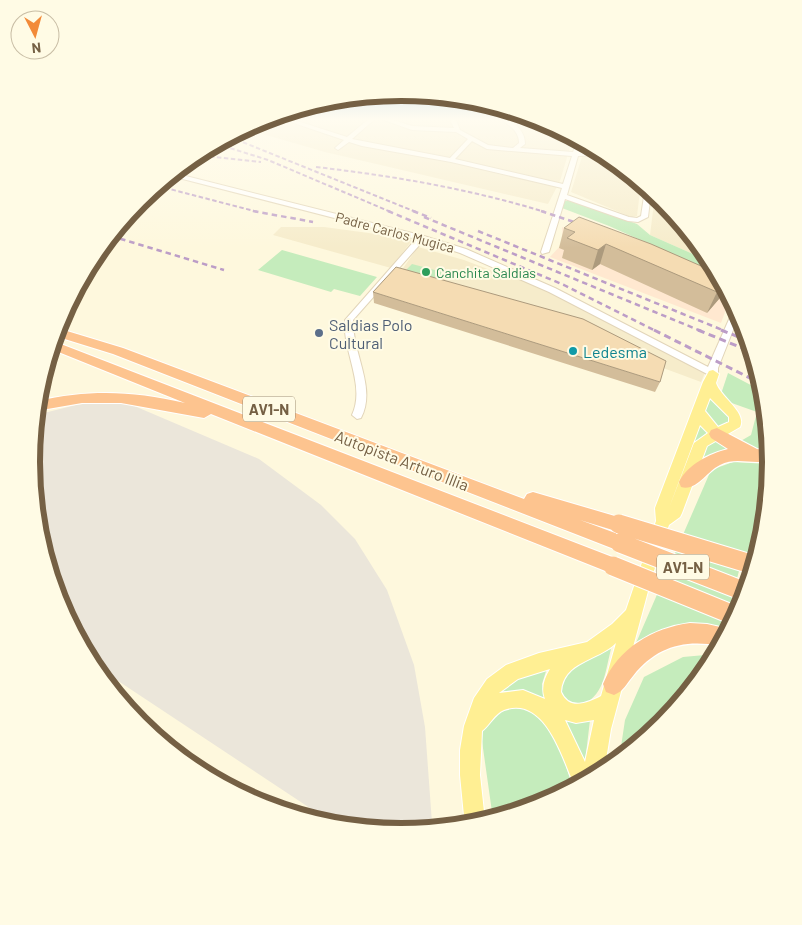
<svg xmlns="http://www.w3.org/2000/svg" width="802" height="925" font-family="Barlow,sans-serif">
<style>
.residential{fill:#f6eccb}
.commercial{fill:#ffe8d0}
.industrial{fill:#ebe6da}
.green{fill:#c5ecbc}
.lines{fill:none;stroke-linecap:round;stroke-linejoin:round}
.minor-casing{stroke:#e2d5b9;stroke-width:2}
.major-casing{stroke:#fff;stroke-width:2}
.highway-casing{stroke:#fff;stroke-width:2}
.minor{fill:#fff;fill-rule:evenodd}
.major{fill:#ffef93;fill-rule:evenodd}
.highway{fill:#fdc48f;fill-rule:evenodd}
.rail-far2{stroke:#bc9dc7;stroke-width:2;stroke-dasharray:4.5 2.5;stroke-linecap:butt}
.rail-far1{stroke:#bc9dc7;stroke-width:2.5;stroke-dasharray:5.5 4;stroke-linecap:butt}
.rail{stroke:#bc9dc7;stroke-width:3;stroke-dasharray:7 4.5;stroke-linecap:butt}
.highway-bridge-casing{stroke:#fff;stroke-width:21;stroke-linecap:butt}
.highway-bridge{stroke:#fdc48f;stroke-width:19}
.wall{fill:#d3bd9a}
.shaded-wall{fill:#ac9a7d}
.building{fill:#f5dcb3;stroke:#ac9a7d}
.leisure-dot{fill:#2e9e5b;stroke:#fffbe5;stroke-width:2}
.service-dot{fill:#5c6f8a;stroke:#fffbe5;stroke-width:2}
.culture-dot{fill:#0f9aa8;stroke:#fffbe5;stroke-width:2}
.labels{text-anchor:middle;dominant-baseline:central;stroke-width:4;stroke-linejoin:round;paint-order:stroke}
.far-street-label{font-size:14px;fill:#756044;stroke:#fffbe5}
.far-leisure-label{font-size:14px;fill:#27864d;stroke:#fffbe5;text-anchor:start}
.shield{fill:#fffbe5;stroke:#9e8e74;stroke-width:1}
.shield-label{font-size:15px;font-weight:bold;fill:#756044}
.service-label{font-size:16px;fill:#4e5e75;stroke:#fffbe5;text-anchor:start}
.culture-label{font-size:16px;fill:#0d838f;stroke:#fffbe5;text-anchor:start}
.street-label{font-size:16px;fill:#756044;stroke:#fffbe5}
.rim{fill:none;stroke:#756044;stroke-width:6}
</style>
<rect width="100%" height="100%" fill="#fef8dd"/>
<path class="residential" d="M268,118h266l39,19 -13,44 -12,23 -223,-52 -80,-23z
M586,144l21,11 34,28 -4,33 -6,1 -60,-25z
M655,195l8,6 48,61 -61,-27z
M281,227h43l89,12 -22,29 -118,-33z
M418,247l46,13 50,19 5,-2 26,10 160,86 -4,9 -300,-111z"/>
<path class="commercial" d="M562,227l66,25 102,46 -9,25 -171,-66 13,-14z"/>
<path class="industrial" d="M103,401l22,1 134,57 62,46 34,34 32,51 27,75 11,62 7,96 -5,7 -26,2 -64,-6 -246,-163 -32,-59 -21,-70 -7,-72 5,-47 40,-10z"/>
<path class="green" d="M565,201h9l63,23 13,11 61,27 6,12 -108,-48 -47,-18z
M282,250l95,27 -17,19 -26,-7 -3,3 -73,-22z
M412,264l34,9 -5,7 -35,-10z
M728,373l36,19 6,61 -31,-11 12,-7 6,-23 -31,-11 -5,-7z
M707,385l28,31 -18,18 17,11 -18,13 -53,63z
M733,462l38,2 -7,71 -8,23 -13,-2 -20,75 -52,-1 -20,4 -18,16 78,-180z
M611,649c-7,27 -6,46 -33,59l-17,-9 -2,-21 17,-14z
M716,654c-23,43 -60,75 -97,106l6,-40 19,-43 39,-20z
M547,668l-5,16 3,12 45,24 -6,51 -67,-80h-12l-12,3 12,-11z
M506,705l25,2 24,26 18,55 -31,16 -49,15 -12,-85 3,-10z"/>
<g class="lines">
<defs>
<path id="minor" d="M279,118h9l59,19 23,-19h6l-24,21 98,19 18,-19 -12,-7 -44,-2 -34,-12h9l25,8 42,2 -5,-10h6l5,12 28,15 25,3 6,-5c0,-13 -11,-18 -20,-25 5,0 7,2 12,3 11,2 21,-3 31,0l-27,3c6,6 10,11 10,20l-5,4 53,4 5,-12 5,2 -3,10h21l6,3 -29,1 -11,39 62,22 8,1 4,-2 4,-26 2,-2 4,4 -3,25 -10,5 -10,-1 -63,-22 -16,53 -7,2 -1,-2 21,-64 -111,-26 -89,-16 -13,-4 -11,8 -3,-2 9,-8zM472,141l15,8 85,7 -9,28 -108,-25z
M174,173l250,63 42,13 89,39 153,79 26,-59h1l4,7 -21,53v6l-5,3 -164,-85 -89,-39 -37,-12 -70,79c-1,33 24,68 8,98l-4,1 -5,-4c14,-30 -10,-64 -7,-95l71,-81 -245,-63z"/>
<path id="major" d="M713,370l6,4 -3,9c5,15 31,29 24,44l-33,19 -25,67 -2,4 -11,8 -18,55 -40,149 -7,43 -29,15c-12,-27 -29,-92 -71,-77 -10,4 -14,15 -22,21l-2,44 5,46 -20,5 -5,-51v-25l4,-24 10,-28 13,-19 19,-14 33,-12 48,-11 25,-18 14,-14 30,-89 -1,-13 48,-126 6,-11zM710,398l19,19v5l-11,5 -13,-16zM700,425l8,8 -14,10 -25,65zM616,643l-15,53c-13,7 -32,15 -40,-4 2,-31 37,-31 55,-49zM550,669c-6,10 -9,19 -5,30l-22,-9 -24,3 19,-14zM565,720l11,3 18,-3 -9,42z"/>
<path id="highway" d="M57,328l66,20 401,151 3,-5 6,-2 92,27 3,5 -3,5 -6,3 -39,-12 46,17 3,6 -3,6 -6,2 -6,-2 -501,-195 -58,-18z
M53,341l567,219 2,6 -2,6 -7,2 -402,-160 -7,4 -83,-15h-39l-46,8 1,-10c54,-12 96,-10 148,2l-134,-54z
M717,428l40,21 13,2 1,9c-17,6 -34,-4 -51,5 -13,6 -24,27 -39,22l-2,-5c9,-18 30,-28 49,-33l-17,-11 -2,-4 2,-4z
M690,623l17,1 22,5 -9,17c-36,-7 -64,1 -87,30 -7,8 -9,15 -19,19l-8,-3 -3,-8c15,-36 50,-56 87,-61z"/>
</defs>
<use href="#minor" class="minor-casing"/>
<use href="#major" class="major-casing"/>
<use href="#highway" class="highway-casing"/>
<use href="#minor" class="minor"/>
<use href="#major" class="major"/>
<use href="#highway" class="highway"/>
<path class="rail-far2" d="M230,137l186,75
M217,144l51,16 123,52
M196,155l65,7
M316,167c78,9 154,22 229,45
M158,186l100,26"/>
<path class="rail-far1" d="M253,211l60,11
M388,211l176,74 92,46
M413,211l18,7
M541,211l45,15
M424,217l277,114
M478,231l247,100
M111,236l113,34"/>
<path class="rail" d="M654,330l108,54
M698,330l54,22
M721,330l28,11"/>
<defs>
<path id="highway-bridge" d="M619,524l135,41
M620,543l126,49
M613,566l123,50"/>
</defs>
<use href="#highway-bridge" class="highway-bridge-casing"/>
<use href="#highway-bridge" class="highway-bridge"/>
</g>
<path class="wall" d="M586,144l12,6 -9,-1 -4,-2z
M564,228l153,45 8,15 -6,11 -12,14 -107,-49 -8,6 -30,-12 2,-8 -5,-2z
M373,292l287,90 -5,10 -281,-89z"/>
<path class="shaded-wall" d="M606,244l-6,20 -8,6 6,-20z
M724,285l1,3 -6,11 -12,14 10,-21z"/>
<path class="building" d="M579,217l72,27 66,29 7,12 -7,7 -111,-48 -8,6 -31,-12 8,-6 -11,-4z
M396,267l187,52 83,42 -6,21 -287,-90z"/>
<linearGradient id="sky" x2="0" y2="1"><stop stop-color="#92c1e8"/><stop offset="0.48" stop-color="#fffcf0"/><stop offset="1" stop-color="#fffcf0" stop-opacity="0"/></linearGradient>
<rect width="802" height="248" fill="url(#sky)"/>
<circle class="leisure-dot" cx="426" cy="272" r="5"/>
<circle class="service-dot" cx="319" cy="333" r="5"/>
<circle class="culture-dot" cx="573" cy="351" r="5"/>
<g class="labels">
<g class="far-street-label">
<text transform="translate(395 232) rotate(15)">Padre Carlos Mugica</text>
</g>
<g class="far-leisure-label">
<text x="436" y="272">Canchita Saldias</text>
</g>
<g class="shield">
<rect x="243" y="396.5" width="52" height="25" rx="4"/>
<rect x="657" y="554.5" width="52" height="25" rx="4"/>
</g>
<g class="shield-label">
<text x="269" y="409">AV1-N</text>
<text x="683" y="567">AV1-N</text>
</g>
<g class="service-label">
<text x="329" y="324">Saldias Polo<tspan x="329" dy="18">Cultural</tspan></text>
</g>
<g class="culture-label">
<text x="583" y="351">Ledesma</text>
</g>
<g class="street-label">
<text transform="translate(402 460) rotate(21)">Autopista Arturo Illia</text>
</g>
</g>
<path d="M0 0H802V925H0ZM40 462a361 361 0 1 1 722 0a361 361 0 1 1-722 0Z" fill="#fffbe5" fill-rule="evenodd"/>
<path class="rim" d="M40 462a361 361 0 1 1 722 0a361 361 0 1 1-722 0Z"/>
<g transform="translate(35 35) rotate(174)"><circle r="24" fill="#fffbe5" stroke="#c8bda5"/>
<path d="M0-4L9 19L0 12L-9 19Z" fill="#f28a39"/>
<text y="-8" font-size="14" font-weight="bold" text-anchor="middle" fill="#756044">N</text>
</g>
</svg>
